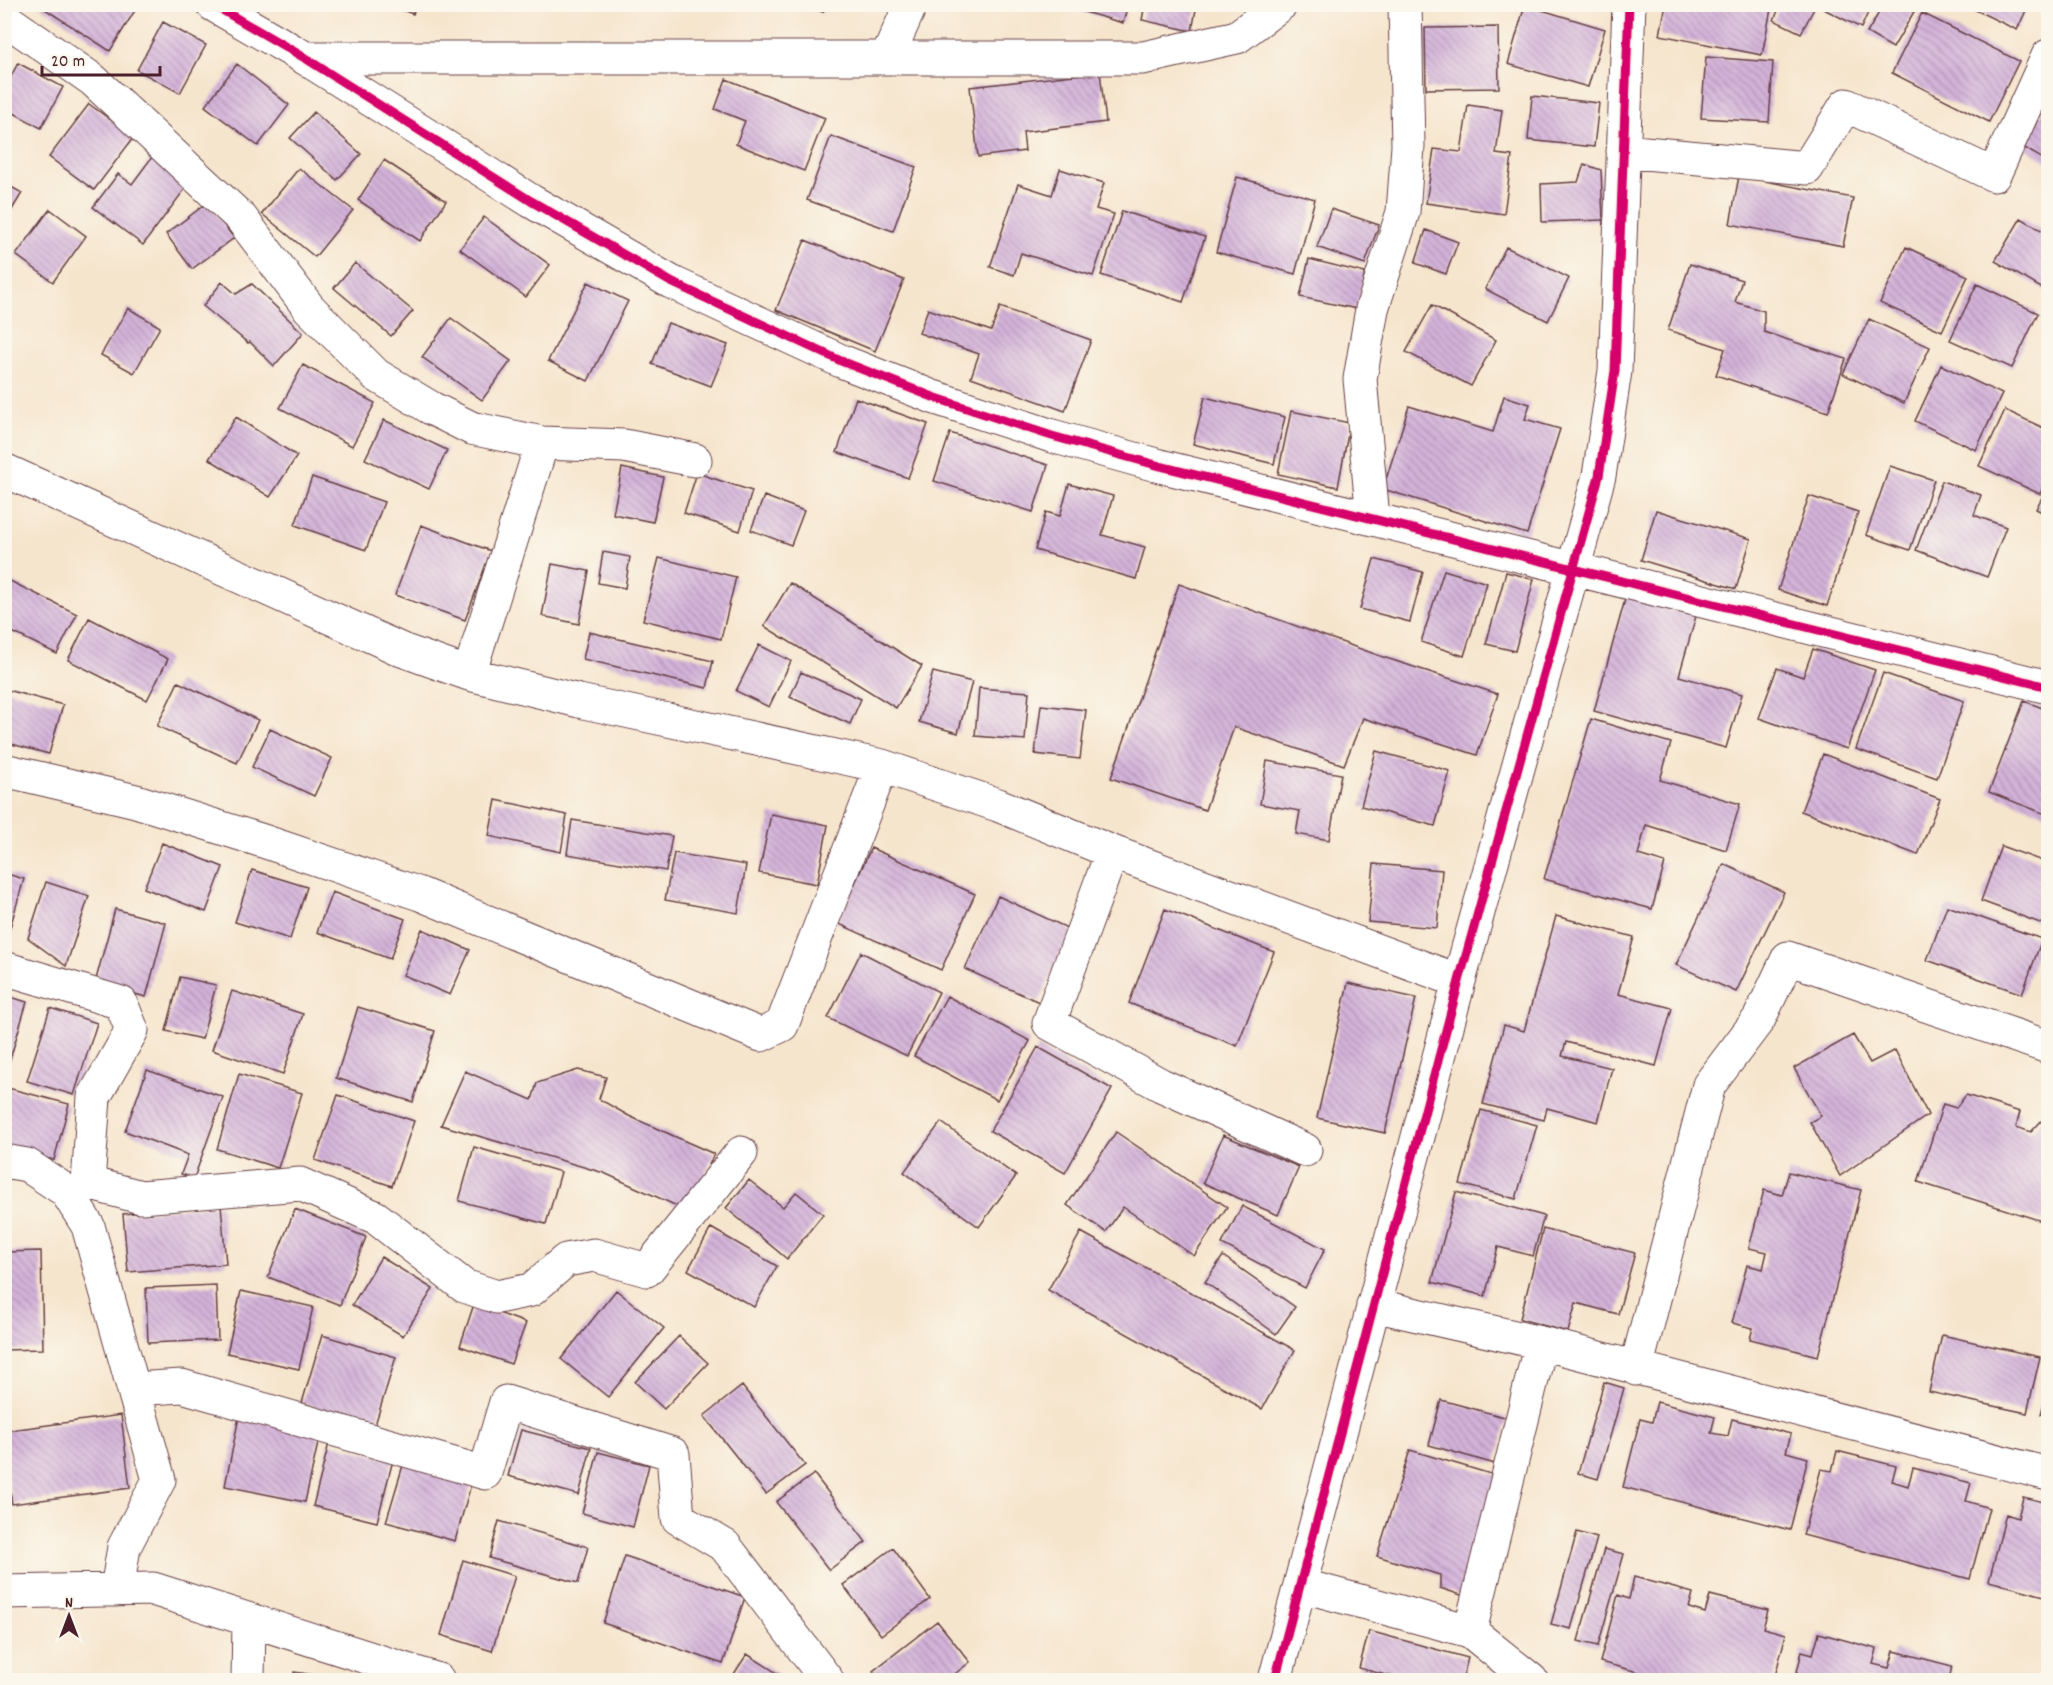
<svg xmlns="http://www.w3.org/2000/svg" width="2053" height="1685" font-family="Dekko,sans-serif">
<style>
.building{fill:url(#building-back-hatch)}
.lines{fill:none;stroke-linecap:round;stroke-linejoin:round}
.minor-casing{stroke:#643d43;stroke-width:35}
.minor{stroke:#fff;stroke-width:33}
.cycleway-casing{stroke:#fbf7ec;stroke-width:13}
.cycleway{stroke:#d6006c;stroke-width:9}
</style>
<defs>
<pattern id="building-back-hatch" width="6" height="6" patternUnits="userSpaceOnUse" patternTransform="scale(1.5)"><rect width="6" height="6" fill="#d4b3da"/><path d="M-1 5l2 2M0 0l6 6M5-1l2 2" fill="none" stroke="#ae91b1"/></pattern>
</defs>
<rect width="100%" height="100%" fill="#fbf7ec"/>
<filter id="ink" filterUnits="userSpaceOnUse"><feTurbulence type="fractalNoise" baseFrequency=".0167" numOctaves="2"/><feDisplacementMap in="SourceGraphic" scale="12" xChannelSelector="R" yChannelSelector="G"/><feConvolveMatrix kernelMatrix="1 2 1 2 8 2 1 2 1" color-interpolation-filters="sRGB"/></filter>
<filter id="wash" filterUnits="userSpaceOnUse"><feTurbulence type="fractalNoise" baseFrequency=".008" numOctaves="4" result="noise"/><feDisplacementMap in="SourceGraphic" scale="24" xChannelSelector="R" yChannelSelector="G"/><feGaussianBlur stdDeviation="1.35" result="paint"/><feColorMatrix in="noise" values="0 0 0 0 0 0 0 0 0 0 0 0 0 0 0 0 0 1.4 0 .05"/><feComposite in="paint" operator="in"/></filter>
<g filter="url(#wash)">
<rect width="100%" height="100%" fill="#f6e5cd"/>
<g id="blocks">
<path class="building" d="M37,4h102l-29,47z
M385,4h31l-3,10z
M801,4h25l-3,8z
M1056,4h72l-5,19z
M1145,4h52l-5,27 -50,-11z
M1666,4h106l-10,51 -102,-20z
M1781,4h91l-11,24 -45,-23 -15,28 -27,-13z
M1884,4h21l10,6 -22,38 -26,-15z
M1963,4h66l-12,26z
M1525,5l80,24 -17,58 -80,-23z
M1922,13l97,48 -30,61 -97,-49z
M163,22l43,23 -26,48 -43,-23z
M1498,27l1,61 -73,1 -1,-61z
M1706,57l67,5 -4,60 -68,-4z
M18,63l45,24 -22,41 -36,-20v-20z
M237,64l52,41 -31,41 -53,-40z
M1100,72l6,50 -83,10 2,19 -47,6 -8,-70z
M726,79l99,39 -21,53 -68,-27 9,-23 -30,-12z
M1532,96l67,7 -5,44 -66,-7z
M2048,102v60l-25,-15z
M89,104l45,33 -40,53 -45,-33z
M1468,105l34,5 -6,44 16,2 -8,58 -78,-11 8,-54 27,3z
M314,112l47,42 -24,26 -47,-42z
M831,136l85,31 -23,64 -86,-31z
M152,157l36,28 -45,60 -50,-38 25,-33 14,10z
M384,160l62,41 -26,40 -62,-41z
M1584,164l17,6 2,50 -61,2 -1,-38 37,-2z
M299,168l54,42 -38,47 -53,-43z
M1060,169l44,14 -8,26 18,5 -21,62 -72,-23 -7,22 -24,-8 28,-83 34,11z
M1739,176l114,22 -10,48 -113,-22z
M1237,177l78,22 -20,75 -79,-22z
M4,183l18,10 -18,30z
M207,203l27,35 -42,31 -26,-35z
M50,209l36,27 -33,46 -37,-27z
M1331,209l48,16 -14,39 -48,-17z
M1122,211l83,26 -22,65 -82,-27z
M484,217l66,48 -24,32 -66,-48z
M2021,218l27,16v58l-53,-31z
M1426,230l32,12 -12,32 -31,-11z
M805,240l99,40 -29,71 -99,-41z
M1506,247l63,31 -21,43 -63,-32z
M1906,247l62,29 -26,55 -62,-28z
M1309,259l56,14 -8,36 -57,-12z
M355,263l58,48 -22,25 -57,-48z
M1690,264l52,16 -7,22 29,9v21l82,27 -18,53 -112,-37 9,-26 -57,-19z
M222,282l14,12 16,-10 51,49 -29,33 -24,-24 -2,1 -45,-37z
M588,282l40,19 -40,80 -40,-20z
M1977,284l61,29 -26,55 -62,-28z
M1432,305l64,35 -25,46 -65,-34z
M1000,307l91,33 -26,71 -94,-34 8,-23 -60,-21 9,-24 63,22z
M128,308l32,19 -26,46 -33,-18z
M451,318l60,43 -29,39 -60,-43z
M1869,319l61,28 -26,56 -61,-29z
M668,323l60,22 -17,41 -59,-22z
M303,365l72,38 -23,43 -72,-38z
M1941,365l61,29 -26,56 -61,-29z
M1504,396l26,8 -5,15 35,10 -33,105 -144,-45 26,-83 84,26z
M1205,397l80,20 -11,47 -81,-20z
M856,398l72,26 -20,54 -71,-26z
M2005,410l43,20v46l-8,18 -61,-28z
M1291,411l59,12 -12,64 -60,-13z
M236,417l61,39 -27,41 -61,-38z
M384,420l63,30 -18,39 -64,-30z
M950,433l98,32 -15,47 -99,-31z
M1890,466l44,14 -24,70 -44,-15z
M622,468l41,9 -10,45 -40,-8z
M697,473l55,18 -12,40 -56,-18z
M312,477l72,25 -18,48 -71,-25z
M1942,481l39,14 -7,20 32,12 -19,50 -71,-27z
M1069,484l44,12 -11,39 43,12 -9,32 -101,-29 11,-38 14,4z
M2048,486v29l-12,-6z
M764,496l40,15 -13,34 -40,-15z
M1809,496l49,16 -31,94 -49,-16z
M1656,510l95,29 -15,50 -95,-29z
M421,525l70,26 -26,69 -70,-25z
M603,552l27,5 -5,31 -27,-5z
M659,558l77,19 -15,62 -78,-19z
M1374,559l49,13 -13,50 -50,-13z
M552,564l37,7 -10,53 -37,-8z
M1444,570l43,13 -23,73 -43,-14z
M1506,572l28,7 -19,72 -29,-7z
M4,578l73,36 -20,40 -53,-26z
M790,583l132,83 -26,42 -132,-82z
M1179,584l204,73 115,37 -21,61 -114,-37 -19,47 -110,-38 -29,83 -94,-32z
M1626,596l70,20 -17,60 63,18 -16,54 -132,-37z
M89,618l79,41 -21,41 -79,-40z
M589,632l124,29 -6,27 -124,-29z
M759,645l32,16 -22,46 -33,-16z
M1813,649l62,21 -28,79 -88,-31 18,-50 26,9z
M801,672l60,27 -11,25 -60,-27z
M933,672l39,10 -14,51 -39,-11z
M1883,673l81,28 -27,77 -81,-29z
M178,682l80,38 -21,43 -80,-37z
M979,688l50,4 -4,48 -50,-4z
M4,689l59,16 -14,49 -45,-12z
M2024,701l24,9v105l-59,-23z
M1041,705l45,5 -6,49 -45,-5z
M1591,719l80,24 -11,37 80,24 -14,46 -80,-25 -8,30 27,8 -13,46 -108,-30z
M270,729l62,29 -18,38 -62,-29z
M1376,751l74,20 -15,55 -74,-20z
M1823,754l117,45 -22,56 -117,-44z
M1267,761l74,13 -12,66 -33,-6 4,-23 -40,-7z
M496,800l71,15 -6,37 -72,-16z
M771,814l57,11 -11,59 -58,-11z
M572,820l100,16 -6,35 -99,-17z
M162,843l61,24 -17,45 -62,-24z
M2001,846l47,17v63l-67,-25z
M871,848l104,46 -34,76 -104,-47z
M674,853l72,12 -8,48 -73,-13z
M1374,864l68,6 -5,58 -69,-6z
M1724,864l60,28 -48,100 -60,-27z
M252,870l55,17 -17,52 -55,-17z
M4,873l20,6 -19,66h-1z
M46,882l43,14 -23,70 -38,-28z
M332,892l73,27 -15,40 -73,-27z
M998,896l74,34 -33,72 -74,-33z
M1947,906l95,33 -20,55 -95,-34z
M115,909l51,14 -20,74 -51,-14z
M1165,909l109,43 -37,94 -108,-43z
M1556,916l78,21 -16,57 54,14 -16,58 -90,-24 -4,14 50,12 -14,54 -51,-14 -3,12 -61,-16 21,-79 20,6z
M422,929l48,21 -20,45 -47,-20z
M861,952l78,40 -32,64 -79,-38z
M180,977l36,8 -14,54 -36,-8z
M1348,983l68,15 -31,135 -68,-15z
M232,991l71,23 -20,60 -71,-24z
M4,995l23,7 -19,64 -4,-1z
M947,996l83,45 -33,59 -83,-44z
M358,1007l77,24 -22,71 -77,-24z
M50,1008l47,15 -23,72 -47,-14z
M1853,1035l17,28 25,-13 33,65 -88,61 -30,-54 11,-6 -27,-48z
M1038,1047l74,42 -47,84 -75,-42z
M147,1070l76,27 -29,81 -13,-4 7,-19 -63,-24z
M578,1070l28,7 -7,22 30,17 85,38 -26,57 -84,-38 -163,-48 24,-54 67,29 5,-17z
M239,1074l63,19 -24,75 -61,-19z
M4,1087l65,17 -15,56 -50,-12z
M338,1095l76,26 -22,65 -77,-26z
M1966,1095l54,17 -4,15 15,5 15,-16 2,1v106l-130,-41 25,-78 13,4z
M1481,1110l56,15 -21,74 -56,-15z
M941,1122l75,54 -37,51 -75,-55z
M1116,1132l111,75 -33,49 -71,-49 -17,25 -39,-27z
M1223,1135l76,32 -21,48 -75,-32z
M474,1147l87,25 -15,52 -87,-23z
M1789,1172l72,18 -43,166 -68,-17 3,-11 -21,-5 15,-58 16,4 4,-17 -18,-4 15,-58 18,5z
M749,1180l34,27 13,-15 27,22 -36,45 -61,-51z
M1456,1192l88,24 -11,40 -35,-9 -13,49 -53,-14z
M221,1205l5,59 -98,8 -5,-58z
M1242,1206l83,43 -20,39 -83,-44z
M295,1209l71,28 -26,68 -72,-28z
M711,1228l66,38 -23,41 -66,-37z
M1543,1229l92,24 -17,61 -42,-11 -8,29 -48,-13z
M1081,1232l214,118 -33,59 -214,-119z
M41,1251l2,98 -39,1v-98z
M1223,1256l72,51 -19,27 -71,-52z
M381,1257l52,32 -30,47 -51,-31z
M216,1285l2,55 -70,3 -2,-55z
M616,1290l48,38 -56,69 -47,-38z
M241,1291l72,16 -14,62 -72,-16z
M474,1304l52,19 -15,41 -51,-18z
M322,1335l74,22 -21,68 -73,-22z
M1942,1335l98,22 -13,56 -98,-21z
M679,1336l29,27 -44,46 -29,-27z
M1604,1382l20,6 -26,91 -20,-6z
M742,1386l63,79 -39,29 -62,-78z
M2048,1388v28l-7,-2z
M1441,1400l67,18 -13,46 -66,-19z
M1657,1402l58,15 -4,16 17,3 4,-17 59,15 -5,18 22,6 -18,72 -167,-43 17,-68 12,3z
M121,1415l9,73 -118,16 -8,-55v-18z
M239,1417l81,17 -15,68 -80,-16z
M521,1430l70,18 -12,47 -71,-19z
M329,1443l64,17 -16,62 -64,-16z
M1410,1450l91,27 -37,119 -24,-8v-13l-63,-19z
M1837,1451l59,15 -4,15 16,5 5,-18 58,15 -5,18 23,7 -19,71 -167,-44 18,-66 11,2z
M598,1452l51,13 -16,62 -51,-14z
M404,1462l68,19 -17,60 -69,-19z
M814,1474l52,68 -37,28 -53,-68z
M2023,1497l25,6v94l-59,-16 17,-67 12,4z
M499,1521l89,26 -10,36 -89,-25z
M1577,1532l20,6 -26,91 -20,-5z
M893,1548l37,51 -49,36 -38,-50z
M1604,1549l20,5 -26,92 -20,-5z
M625,1556l120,41 -22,67 -120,-41z
M463,1560l52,16 -23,75 -51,-16z
M1634,1577l59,16 -4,15 16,5 5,-18 58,15 -5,18 23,6 -12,46h-105l-69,-18 18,-67 11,4z
M937,1621l33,41 -23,18h-67l-7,-9z
M1369,1631l99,27 -6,22h-57l-46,-12z
M1819,1633l58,16 -4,15 16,4 5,-17 58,15 -3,14h-154l7,-29 11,3z
M747,1654l41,26h-58z
M294,1672l47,7v1h-48z"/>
</g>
</g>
<g filter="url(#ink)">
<use href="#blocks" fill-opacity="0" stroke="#643d43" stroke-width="1.5"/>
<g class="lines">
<defs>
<path id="minor" d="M212,4l93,54 226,143 140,81 170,79 92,36 119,39 108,30 888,221
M4,18l89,62 148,138 68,90 67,67 55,33 40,20 71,15 -73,231
M305,58h838l94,-21 44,-33
M887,58l24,-54
M1623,151l184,17 39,-63 148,70 54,-119
M542,443l82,3 71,14
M4,470l398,180 67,24 110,27 303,65 116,39 114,47 347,129
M1373,518l-13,-139 12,-70 31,-97 5,-66 -3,-142
M4,770l132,31 127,40 157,53 341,141 21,-10 100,-259
M1112,852l-63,171 112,62 144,65
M4,968l117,35 11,27 -38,67 -6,86 -15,14
M4,1161l23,4 39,26 22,35 71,254 -35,67 -7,43
M88,1183l53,14 159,-13 75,33 89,69 33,11 34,-7 35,-30 28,-5 53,15 94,-117
M1373,1305l168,38 507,131
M1636,1369l73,-284 50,-66 29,-61 260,89
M134,1389l48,-3 303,87 21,-71 167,52 5,64 47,28 102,134
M1300,1585l170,46
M4,1592l149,-3 285,91
M248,1680l1,-59
M1275,1680l184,-699 140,-505 16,-105 14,-367
M1531,1680l-61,-49 71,-288"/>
</defs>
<use href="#minor" class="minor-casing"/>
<use href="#minor" class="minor"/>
<defs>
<path id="cycleway" d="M212,4l93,54 226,143 140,81 170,79 92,36 119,39 108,30 888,221
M1275,1680l184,-699 140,-505 16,-105 14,-367"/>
</defs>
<use href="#cycleway" class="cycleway-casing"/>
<use href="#cycleway" class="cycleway"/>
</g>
</g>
<rect width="2053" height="1685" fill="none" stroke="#fbf7ec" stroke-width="24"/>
<g transform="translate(69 1616)" stroke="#fbf7ec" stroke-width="4.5" paint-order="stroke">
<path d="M0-4.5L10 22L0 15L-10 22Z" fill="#4a1f2b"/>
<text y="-9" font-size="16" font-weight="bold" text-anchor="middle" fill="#4a1f2b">N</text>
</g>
<path d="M42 66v9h118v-9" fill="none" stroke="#4a1f2b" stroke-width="3"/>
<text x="51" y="66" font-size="18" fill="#4a1f2b" stroke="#fbf7ec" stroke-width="4.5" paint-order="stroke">20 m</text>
</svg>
